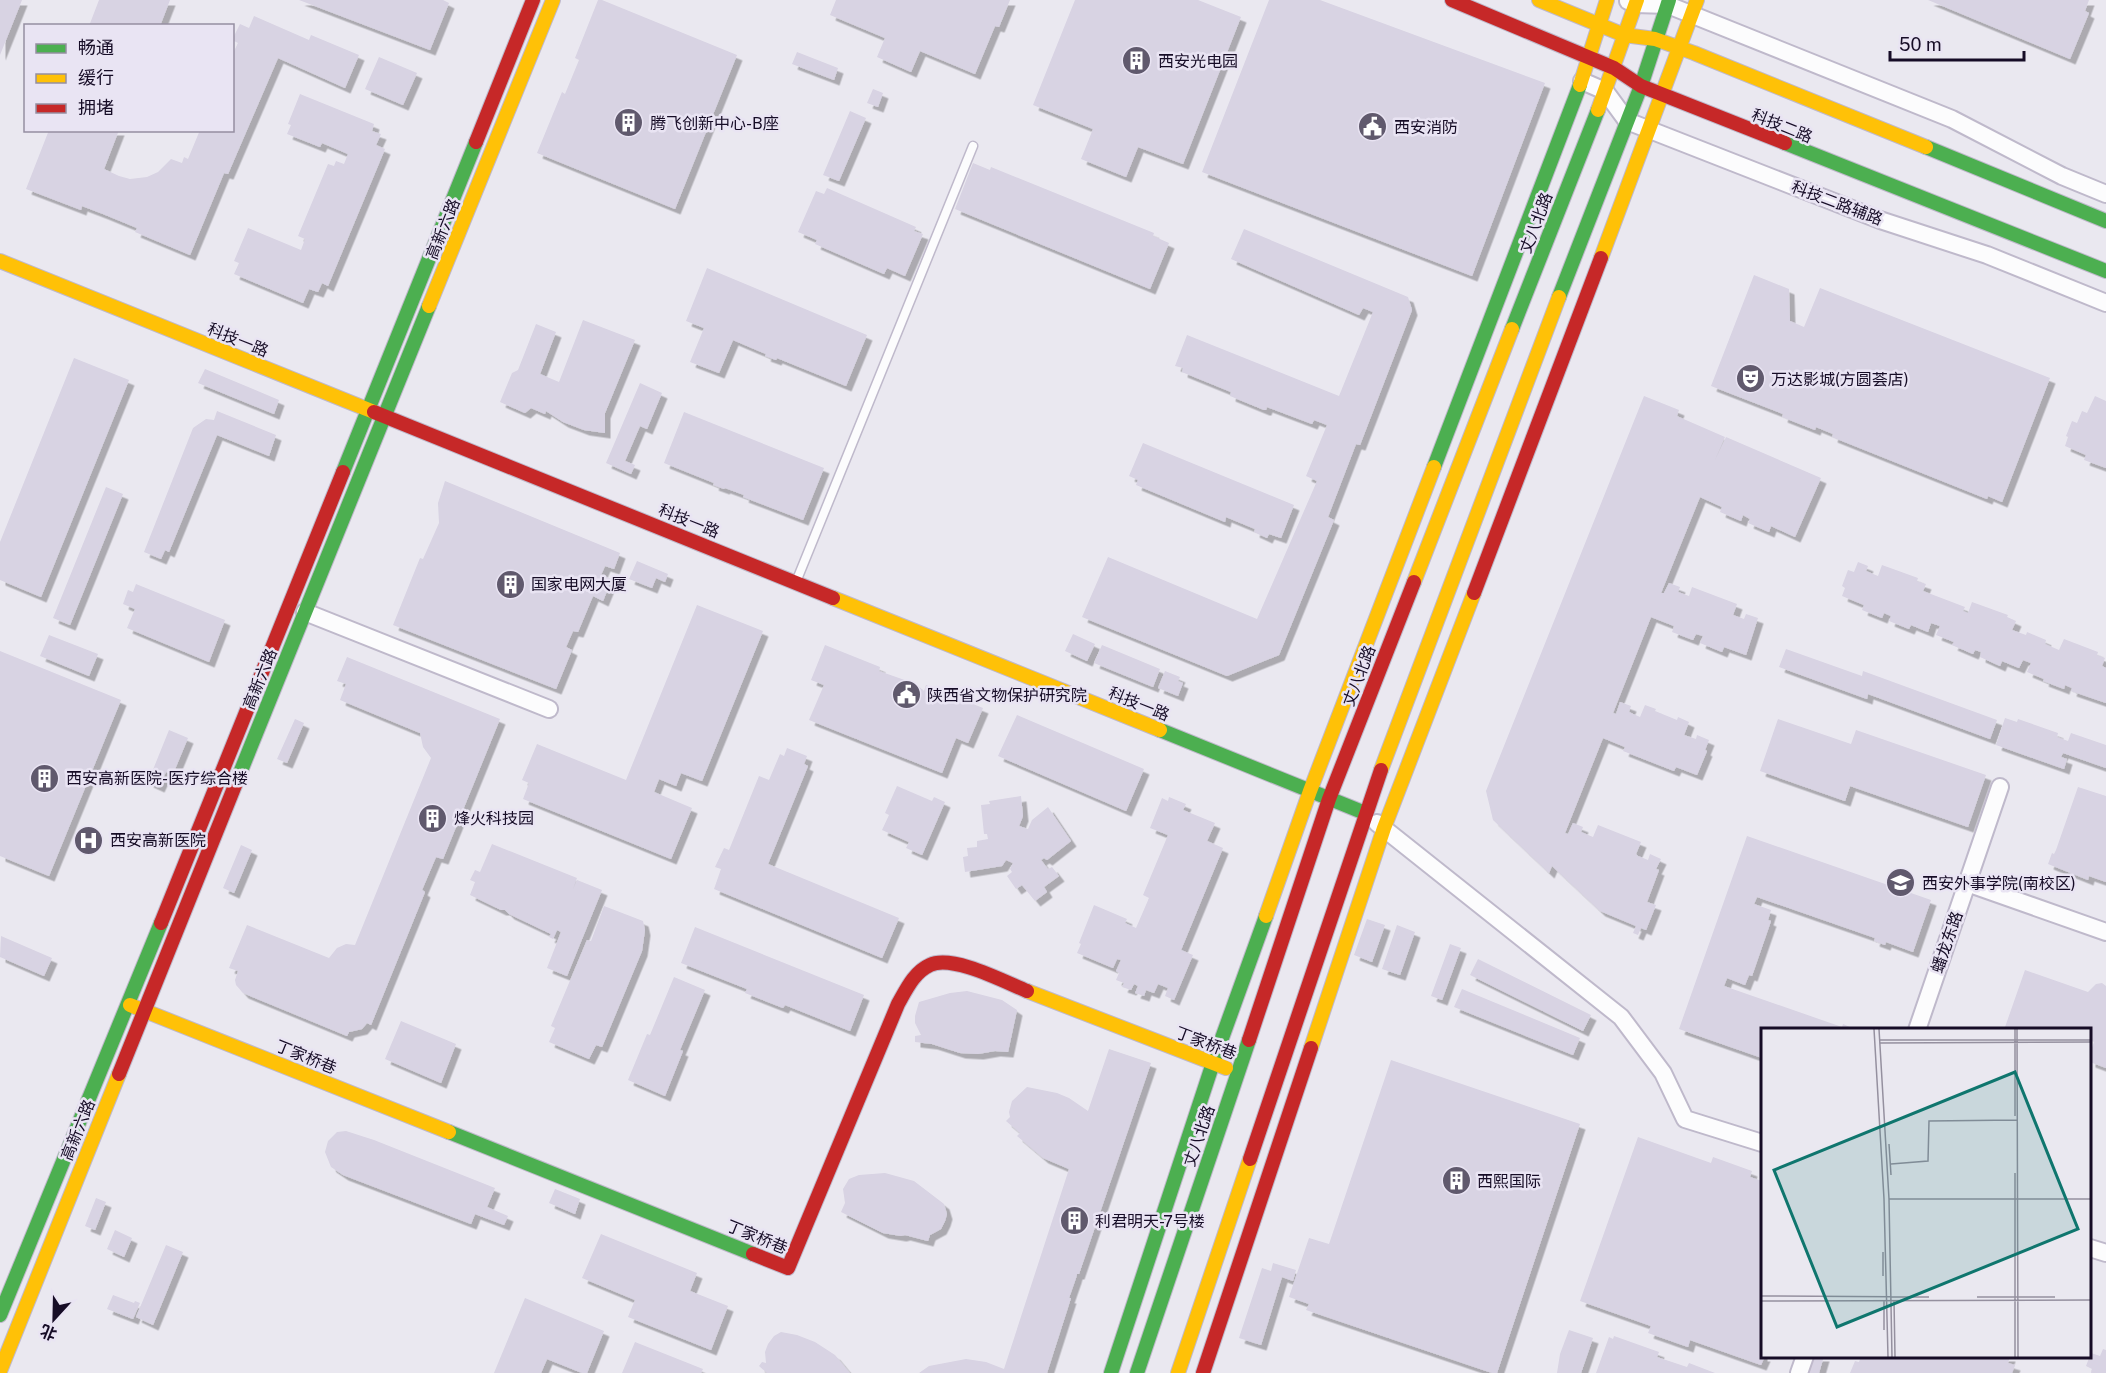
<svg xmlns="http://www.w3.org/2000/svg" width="2106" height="1373" font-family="'Public Sans','Noto Sans SC',sans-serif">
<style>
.building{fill:#d8d3e3;filter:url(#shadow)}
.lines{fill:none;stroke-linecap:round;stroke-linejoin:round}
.lane-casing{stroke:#bfb9cb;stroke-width:11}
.street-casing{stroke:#bfb9cb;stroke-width:20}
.fast-casing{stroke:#bfb9cb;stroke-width:16}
.slow-casing{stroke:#bfb9cb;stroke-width:16}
.jam-casing{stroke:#bfb9cb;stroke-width:16}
.lane{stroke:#fcfcfd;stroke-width:8}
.street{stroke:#fcfcfd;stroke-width:16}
.fast{stroke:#4caf50;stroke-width:14}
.slow{stroke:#ffc107;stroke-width:14}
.jam{stroke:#c62828;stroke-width:14}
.labels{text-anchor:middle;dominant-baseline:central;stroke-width:5;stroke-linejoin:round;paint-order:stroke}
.poi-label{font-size:16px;fill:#160c26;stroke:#e9e4f3;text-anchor:start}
.street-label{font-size:16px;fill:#160c26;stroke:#e9e4f3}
.inset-road{fill:none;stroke:#95909f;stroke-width:1.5}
.view{fill:#0f766e;fill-opacity:0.15;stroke:#0f766e;stroke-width:3}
.inset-edge{fill:none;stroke:#160c26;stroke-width:3}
</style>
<defs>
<filter id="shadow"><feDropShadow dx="5.5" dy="5.5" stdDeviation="0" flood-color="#0004"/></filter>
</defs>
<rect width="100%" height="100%" fill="#eae8f0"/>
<path class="building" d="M0,0h22l-22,55z
M99,0h71l-10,26h-71z
M299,0h144l6,3 -19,47z
M598,0h4l135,55 -62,154 -138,-56 25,-61 3,2 14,-34 -4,-2z
M836,0h174l-11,27 -4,-1 -20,48 -55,-23 -9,21 -34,-15 8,-19 -55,-23z
M1075,0h123l43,17 -58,147 -45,-17 -12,30 -45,-18 12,-30 -60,-24z
M1269,0h51l225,83 -73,193 -270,-104z
M1928,0h161l-4,11 4,2 -19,46z
M254,16l55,24 2,-5 48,20 -14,33 -67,-30 -50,116 -4,-1 -34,82 -55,-23 2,-4 -34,-14 -21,-8 -1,4 -55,-21 23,-59h70l-15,39 15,7 11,3 17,-2 11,-5 13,-13 11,4 2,-6 4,2 12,-29h32v-75l6,-12 -6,-3 8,-16 9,4z
M797,52l41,16 -4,12 -42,-16z
M379,57l38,16 -14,32 -38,-16z
M873,89l10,4 -5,14 -11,-4z
M300,94l74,30 -2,7 9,3 -5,11 9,4 -57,137 -6,-3 -4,9 -9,-3 -6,14 -69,-29 5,-11 -5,-2 14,-33 53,22 4,-11 -7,-3 30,-72 6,2 2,-5 8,3 4,-10 -26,-11 -2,4 -33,-13 4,-9 -3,-1z
M850,111l16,7 -27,63 -16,-6z
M973,163l17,7 1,-3 163,66 -1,3 16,7 -19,46 -195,-80z
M827,188l89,39 -2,4 9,3 -18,42 -18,-8 -3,6 -69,-30 2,-4 -19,-8 18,-41 8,3z
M1244,229l164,68 4,13 -52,135 -4,-1 -28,73 6,3 -55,135 -52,21 -145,-59 26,-60 149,62 60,-138 -11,-5 21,-51 -13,-5 -2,4 -45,-17 -1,3h-2l-34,-14 1,-4 -49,-20 1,-4 -8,-2 12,-31 152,61 34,-84 -10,-4 -4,7 -128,-56z
M707,268l160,67 -21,51 -69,-28 -1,2 -11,-4 1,-2 -33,-14 -14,33 -29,-11 14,-34 -18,-7z
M1754,275l35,14 1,32 14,6 16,-39 230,90 -48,124 -14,-6 -1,3 -155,-62 1,-3 -17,-7 -1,3 -33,-13 1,-3 -72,-28z
M583,320l52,20 -30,73v20l-21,-3 -21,-8 -17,-11 -1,3 -14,-6 -6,5 -25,-11 12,-29 6,-3 18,-46 20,8 -16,42 19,8z
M74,358l55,22 -88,217 -41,-17v-38z
M205,369l74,31 -5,14 -76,-31z
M640,383l22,10 -15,36 -7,-3 -15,35 10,4 -4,9 -25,-11z
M1644,396l35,14 -2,6 2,1 46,20 -10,23 11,-23 95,41 -26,59 -24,-11 -2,6 -21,-9 2,-4 -7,-4 -2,6 -21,-9 2,-5 -22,-10 -39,96h3l5,-10 11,4 -2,5 11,4 3,-9 45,17 -4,11 11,4 2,-5 12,4 -12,37 -22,-8 -2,5 -22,-9 3,-7 -7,-2 -3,6 -21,-8 2,-6 -23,-9 -38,96 3,1 4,-12 11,4 -2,6 11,5 5,-12 11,4 -1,2 22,9 1,-3 11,5 -5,13 12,4 1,-4 12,5 -4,10 2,1 -10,24 -21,-8 -2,4 -51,-20 2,-4 -22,-9 -38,95 3,1 5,-11 10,4 -2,5 12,5 5,-12 43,17 -5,12 2,2 10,4 2,-6 11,5 -5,10 3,1 -12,32 9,3 -10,25 -5,-2 -3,7 -5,-2 3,-7 -36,-15 -48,-45 -3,7 -56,-53 -7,-29z
M2095,396l11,5v67l-22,-8 2,-5 -21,-9 3,-9 -2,-1 6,-15 5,2 5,-12 5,2z
M217,411l59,24 -7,21 -52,-21 -48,117 -4,-2 -4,9 -17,-7 49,-124 13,-9 8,1z
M684,412l140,56 -21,52 -60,-23 1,-2 -19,-7 -1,1 -11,-4 1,-2 -50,-20z
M1143,443l151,62 -13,33 -12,-4 -2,4 -13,-6 1,-3 -29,-12 -1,5 -89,-37 2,-5 -9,-4z
M445,481l175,72 -6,16 -9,-3 -4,9 11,4 -9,22 -10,-5 -15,36 -5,-1 -7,16 6,3 -16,39 -163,-64 27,-67 3,1 16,-36 -1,-20z
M106,487l17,7 -53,131 -17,-7z
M637,561l31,13 -3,8 -9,-4 -4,10 -23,-9z
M1858,562l10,4 -2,5 12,5 4,-11 36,13 -1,3 9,3 -3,7 42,16 -2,4 5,2 4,-11 36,13 -1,2 9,4 -4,9 14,5 1,-3 19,8 -1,4 14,6 5,-11 34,13 -1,3 8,3 -3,8 4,2v35l-35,-12 1,-3 -7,-3 -1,4 -21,-8 1,-2 -17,-7 4,-9 -8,-3 -4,8 -17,-7 -2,5 -20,-9 1,-5 -6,-2 -2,4 -21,-9 2,-3 -18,-7 4,-9 -9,-3 -3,9 -17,-7 -2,4 -20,-8 2,-5 -7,-3 -2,5 -20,-8 2,-5 -22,-9 3,-8 -3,-2 6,-16 6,2z
M136,584l89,36 -16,42 -82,-34 8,-19 -12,-5 5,-14 5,2z
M697,605l66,26 -61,150 -21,-8 -5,13 -17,-7 -5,13 38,16 -21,51 -148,-60 6,-16 -7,-3 15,-36 89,36z
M1073,634l22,10 -8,17 -22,-10z
M49,635l49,19 -9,22 -49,-20z
M825,645l55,22 -1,4 37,13 8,7 2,-6 57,23 -15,35 -12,-5 -14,35 -133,-53 15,-35 -13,-5z
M1102,645l58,24 -7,18 -59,-24z
M1786,649l76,27 1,-5 134,49 -7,19 -122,-45 -1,5 -88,-32z
M0,651l121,49 -72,176 -49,-20z
M347,657l153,62 -57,140 -7,-2 -14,33 3,2 -54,133 -4,-2 -5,6 -13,3 -2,4 -104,-43 -7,-8 -1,-5 3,-9 -9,-3 18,-43 82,33 8,-10 9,-4 9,1 76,-187 -8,-11 -3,-14 -80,-33 6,-16 -9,-3z
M1165,671l15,6 -2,4 5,2 -5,13 -20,-8z
M1017,715l127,54 -18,42 -128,-55z
M2005,718l12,4 1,-3 40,14 -1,4 11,4 3,-8 35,12v23l-43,-15 -2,4 6,2 -3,10 -68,-24z
M295,719l9,4 -17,40 -10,-4z
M1778,719l73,25 5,-14 130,45 -18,52 -118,-41 -5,15 -85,-30z
M169,730l19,8 -15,36 -7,-2 -7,15 -11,-5z
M787,748l20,8 -3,8 4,2 -40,98 131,54 -17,40 -168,-69 7,-20 -6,-2 9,-19 5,2 30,-74 10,4 11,-26 4,2z
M897,786l35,15 2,-4 11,5 -23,53 -16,-7 3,-6 -27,-12 7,-15 -4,-2z
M2078,787l28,9v86l-17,-6 -1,4 -40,-16 4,-11 2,1 2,-4z
M1021,796l2,20 -4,10 9,3 4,-9 16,-13 23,34 -24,19 -3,-2 -3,2 7,9 4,-2 7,9 -15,11 3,5 -12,9 -13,-16 -6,4 -9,-13 5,-4 -2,-3 3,-6 -7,-3 -4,6 -37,6 -2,-15 5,-1 -1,-8 10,-1v-6l11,-2 -1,-5h-3l-3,-29 9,-1 -1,-3z
M1169,797l17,7 -3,6 32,13 -8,18 16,7 -42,102 12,5 -19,45 -9,-4 3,-8 -10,-4 -4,9 -8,-3 -2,6 -9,-3 3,-7 -4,-2 -3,6 -9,-3 2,-4 -8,-3 3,-7 -3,-2 5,-11 -4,-1 -4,9 -36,-15 4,-9 -2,-1 15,-38 33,14 -2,4 11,5 13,-30 -6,-3 25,-60 -18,-7 12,-30 6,3z
M1747,836l184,64 -18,52 -27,-10 -1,3 -11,-4 1,-3 -118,-41 -3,7 17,6 -3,10 3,1 -19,55 -3,-1 -4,10 -18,-7 -3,8 118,41 1,-3 14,6h-95v28l-83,-29z
M492,844l85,34 -4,11 4,-9 25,10 -35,86 -20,-8 14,-36 -4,-2 -4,9 -4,-2 2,-3 -42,-20 -4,-4h-4l-31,-15 5,-13 -5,-2 5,-10 5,2z
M241,845l11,5 -18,43 -11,-5z
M604,906l39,15 2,9 -3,21 -40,96 -6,-2 -7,14 -40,-17 6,-14 -4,-2 36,-86 4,1z
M1367,919l18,6 -13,37 -18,-7z
M1397,925l18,7 -15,43 -18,-6z
M695,927l169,68 -14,36 -65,-26 -2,3 -38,-15 2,-4 -66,-26z
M1,936l51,22 -8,18 -44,-19z
M1450,944l11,4 -19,52 -11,-4z
M1478,959l113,56 -8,16 -113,-56z
M2025,970l63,22 8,-8 6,-1 4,3v82l-16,-6v-9l4,-11 -4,-2v-10h-86z
M674,977l31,13 -25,60 3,1 -18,45 -37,-16 19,-46 3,1z
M1462,989l118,49 -7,17 -119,-48z
M967,991l35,9 15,10 -9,42 -13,-1 -17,3 -18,-1 -28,-9 -17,-2v-6l6,-1 -6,-12v-7l4,-14 31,-9z
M401,1021l55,23 -15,39 -56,-24z
M1109,1049l42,14 -72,211h-2l-1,4 -7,20h2l-24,75h-128l10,-7 37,-7 20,3 18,7 65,-200 -26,-11 -26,-22 3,-3 -14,-12 4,-4 -1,-5 3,-11 15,-14 30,6 12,5 19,13z
M1391,1060l189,64 -83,249h-5l-186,-63 3,-6 -20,-7 20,-59 20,6z
M346,1131l28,9 121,48 -8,19 21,9 -4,9 -29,-11 -4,10 -128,-49 -12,-8 -6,-15 3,-11 9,-9z
M1638,1137l73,26 2,-6 39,14 -2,6 12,4v175h3l-4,9 -71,-25 -2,7 -40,-14 3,-7 -71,-25z
M885,1173l29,8 30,23 3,10 -2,7 -4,8 -11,6 -2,6 -23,-6 -4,1 -18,-3 -42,-21 4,-9 -2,-14 6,-10 10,-4z
M555,1189l25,10 -5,15 -26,-11z
M96,1198l10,4 -11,28 -10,-4z
M115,1230l17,8 -8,19 -17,-8z
M601,1234l96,39 -7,18 38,15 -17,44 -83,-33 7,-17 -53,-22z
M166,1245l17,7 -30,73 -17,-8z
M1273,1263l23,7 -3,11 -11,-4 -21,68 -22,-7 23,-70 9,3z
M113,1295l21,8 1,-2 5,2 -7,16 -26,-10z
M525,1298l79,33 -17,42h-5l-35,-14 -6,14h-47z
M1569,1330l24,8 -12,35h-24l3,-19z
M781,1332l16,3 18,7 20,13 15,18h-83l-8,-7 3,-4 4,1 -1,-11 3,-8 6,-8z
M1614,1336l45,16 -2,5 30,10 2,-4 26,10h-119l13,-36 4,2z
M635,1342l68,27 -2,4h-79z
M2103,1349l3,1v23h-15l1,-4 -6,-3 5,-13 9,3z
M1809,1356h15l-5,17h-16z
M1861,1356h149l-2,7 7,2 -3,8h-162l5,-12 4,1z"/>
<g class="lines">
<defs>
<path id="lane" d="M796,582l177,-436"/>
<path id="street" d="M1628,1l7,3 33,1 284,114 110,57 44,18
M1582,81l23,10 22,30 253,99 107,35 119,48
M305,612l244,97
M1377,823l244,194 42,56 22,46 77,24
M1967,883l139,49
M1917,1030l83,-243
M2090,1248l16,5
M1799,1373l6,-17"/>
<path id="fast" d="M1785,143l321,128
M1926,147l180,74
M1559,297l82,-211 28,-86
M1512,329l86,-219
M1434,467l146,-382
M343,472l133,-330
M1160,730l205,83
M238,778l191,-472
M449,1132l304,122
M0,1315l161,-392
M1111,1373l102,-310 53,-147
M1137,1373l112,-333"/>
<path id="slow" d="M1539,0l85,35 31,4 39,14 232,94
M1580,85l27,-85
M1598,110l39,-110
M1601,258l96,-258
M0,261l374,151
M429,306l124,-306
M1414,582l98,-253
M833,598l327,132
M1381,770l178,-473
M1266,916l44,-125 124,-324
M1027,991l199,77
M130,1005l319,127
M1311,1048l73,-220 90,-235
M0,1371l119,-297
M1178,1373l72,-214"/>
<path id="jam" d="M1452,0l162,68 27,18 144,57
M476,142l57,-142
M374,412l459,186
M1474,593l127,-335
M161,923l182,-451
M1249,1040l80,-241 85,-217
M119,1074l119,-296
M1250,1159l131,-389
M753,1254l35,14 110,-264c8,-14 16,-32 32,-39 22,-11 75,17 97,26
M1203,1373l108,-325"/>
</defs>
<use href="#lane" class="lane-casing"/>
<use href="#street" class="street-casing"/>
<use href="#fast" class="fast-casing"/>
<use href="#slow" class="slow-casing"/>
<use href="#jam" class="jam-casing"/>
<use href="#lane" class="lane"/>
<use href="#street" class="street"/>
<use href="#fast" class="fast"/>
<use href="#slow" class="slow"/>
<use href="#jam" class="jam"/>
</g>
<defs>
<symbol id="building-disc" viewBox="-11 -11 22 22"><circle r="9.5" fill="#60596d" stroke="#e9e4f3"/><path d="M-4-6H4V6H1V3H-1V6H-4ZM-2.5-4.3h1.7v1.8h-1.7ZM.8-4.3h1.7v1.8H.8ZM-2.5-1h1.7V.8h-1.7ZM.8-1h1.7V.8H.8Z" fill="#fff"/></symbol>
<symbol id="civic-disc" viewBox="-11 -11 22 22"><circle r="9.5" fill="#60596d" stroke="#e9e4f3"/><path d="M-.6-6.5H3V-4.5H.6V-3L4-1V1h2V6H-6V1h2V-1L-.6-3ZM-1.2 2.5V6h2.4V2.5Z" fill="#fff"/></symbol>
<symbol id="theatre-disc" viewBox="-11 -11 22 22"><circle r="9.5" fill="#60596d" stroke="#e9e4f3"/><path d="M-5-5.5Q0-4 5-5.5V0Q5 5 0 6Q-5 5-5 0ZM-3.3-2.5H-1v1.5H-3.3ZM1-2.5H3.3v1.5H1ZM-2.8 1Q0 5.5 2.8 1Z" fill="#fff"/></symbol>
<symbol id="hospital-disc" viewBox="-11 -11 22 22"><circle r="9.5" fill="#60596d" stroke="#e9e4f3"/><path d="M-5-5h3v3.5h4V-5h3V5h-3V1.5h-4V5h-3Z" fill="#fff"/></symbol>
<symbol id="university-disc" viewBox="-11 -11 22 22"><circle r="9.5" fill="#60596d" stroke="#e9e4f3"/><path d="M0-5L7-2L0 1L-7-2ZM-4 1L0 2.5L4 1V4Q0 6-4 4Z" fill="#fff"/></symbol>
</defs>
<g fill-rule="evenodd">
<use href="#building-disc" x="1120" y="44" width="33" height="33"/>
<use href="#building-disc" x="612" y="106" width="33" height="33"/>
<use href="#civic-disc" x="1356" y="110" width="33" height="33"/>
<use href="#theatre-disc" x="1734" y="362" width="33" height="33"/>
<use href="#building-disc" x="494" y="568" width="33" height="33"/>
<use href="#civic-disc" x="890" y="678" width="33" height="33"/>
<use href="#building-disc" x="28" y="762" width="33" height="33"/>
<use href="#building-disc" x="416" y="802" width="33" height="33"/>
<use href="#hospital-disc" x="72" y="824" width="33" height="33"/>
<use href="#university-disc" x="1884" y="866" width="33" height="33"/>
<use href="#building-disc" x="1440" y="1164" width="33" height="33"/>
<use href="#building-disc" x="1058" y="1204" width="33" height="33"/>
</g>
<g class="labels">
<g class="poi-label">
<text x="1158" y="61">西安光电园</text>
<text x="650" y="123">腾飞创新中心-B座</text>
<text x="1394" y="127">西安消防</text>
<text x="1771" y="379">万达影城(方圆荟店)</text>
<text x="531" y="584">国家电网大厦</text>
<text x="927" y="695">陕西省文物保护研究院</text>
<text x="66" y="778">西安高新医院-医疗综合楼</text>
<text x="454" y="818">烽火科技园</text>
<text x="110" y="840">西安高新医院</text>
<text x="1922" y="883">西安外事学院(南校区)</text>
<text x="1477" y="1181">西熙国际</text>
<text x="1095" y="1221">利君明天-7号楼</text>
</g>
<g class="street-label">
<text transform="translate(1782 126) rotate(22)">科技二路</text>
<text transform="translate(1837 203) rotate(21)">科技二路辅路</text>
<text transform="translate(1536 223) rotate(-69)">丈八北路</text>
<text transform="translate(443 229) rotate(-68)">高新六路</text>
<text transform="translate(238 340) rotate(22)">科技一路</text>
<text transform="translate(689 521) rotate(22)">科技一路</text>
<text transform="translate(1359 676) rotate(-69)">丈八北路</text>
<text transform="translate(260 679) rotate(-68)">高新六路</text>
<text transform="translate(1139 704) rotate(22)">科技一路</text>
<text transform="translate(1947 942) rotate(-71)">蟠龙东路</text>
<text transform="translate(1206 1043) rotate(21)">丁家桥巷</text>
<text transform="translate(306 1057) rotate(22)">丁家桥巷</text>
<text transform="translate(78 1130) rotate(-68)">高新六路</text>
<text transform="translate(1199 1136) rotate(-71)">丈八北路</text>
<text transform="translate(757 1237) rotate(22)">丁家桥巷</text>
</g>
</g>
<g transform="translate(1761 1028)">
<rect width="330" height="330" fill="#eae8f0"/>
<path class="inset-road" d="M113,1l10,170 4,158M118,1l10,170 3,158M254,1v87M256,1l1,328M118,12h212M119,15l211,-1M128,116l2,31M130,136l37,-3 1,-40 88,-1M128,171h202M122,224v24M0,268l168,1M216,269h78M123,272v30M133,272l1,57M0,273l330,-1M254,329v-184"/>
<path class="view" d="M254,44l63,157 -241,98 -63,-157z"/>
<rect width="330" height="330" class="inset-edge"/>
</g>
<rect x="24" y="24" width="210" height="108" fill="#e9e4f3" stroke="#958ea1" stroke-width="1.5"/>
<rect x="36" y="44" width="30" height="9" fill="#4caf50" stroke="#958ea1" stroke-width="1.5"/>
<text x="78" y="54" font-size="18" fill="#160c26">畅通</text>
<rect x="36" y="74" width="30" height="9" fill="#ffc107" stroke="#958ea1" stroke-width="1.5"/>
<text x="78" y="84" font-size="18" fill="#160c26">缓行</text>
<rect x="36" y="104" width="30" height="9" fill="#c62828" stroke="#958ea1" stroke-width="1.5"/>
<text x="78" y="114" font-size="18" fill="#160c26">拥堵</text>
<g transform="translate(54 1319) rotate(202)" stroke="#e9e4f3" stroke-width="4.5" paint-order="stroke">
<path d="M0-4.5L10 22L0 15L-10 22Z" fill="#160c26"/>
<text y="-9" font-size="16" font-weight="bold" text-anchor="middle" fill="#160c26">北</text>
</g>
<path d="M1890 51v9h134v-9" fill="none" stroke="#160c26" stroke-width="3"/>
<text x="1899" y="51" font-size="18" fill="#160c26" stroke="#e9e4f3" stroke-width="4.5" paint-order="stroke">50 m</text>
</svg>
